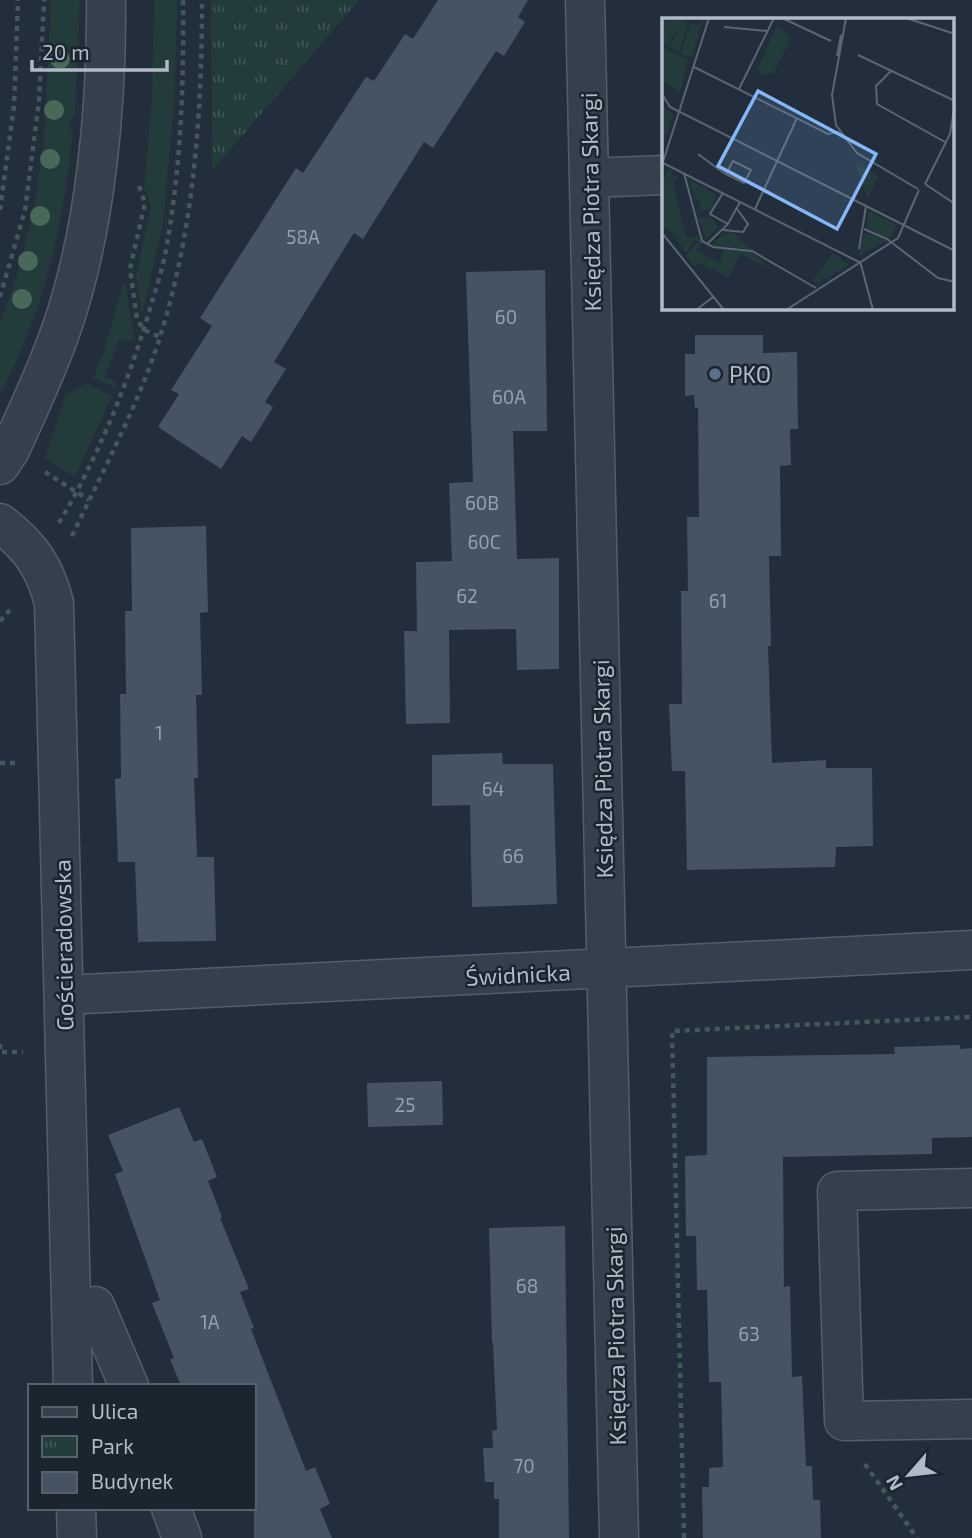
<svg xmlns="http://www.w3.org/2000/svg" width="972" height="1538" font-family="'Exo 2',sans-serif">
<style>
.green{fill:#243b3c}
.park{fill:url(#park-tufts)}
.building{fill:#465362}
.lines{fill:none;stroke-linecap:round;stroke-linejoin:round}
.minor-casing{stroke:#545e69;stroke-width:41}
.path{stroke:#42585a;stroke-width:4.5;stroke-dasharray:5 5;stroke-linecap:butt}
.minor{stroke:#36404c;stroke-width:38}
.tree{fill:#486958}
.service-dot{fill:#5c6f8a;stroke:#1b2530;stroke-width:2.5}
.labels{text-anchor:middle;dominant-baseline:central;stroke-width:5;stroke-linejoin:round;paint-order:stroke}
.number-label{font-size:19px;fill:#96a1ae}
.street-label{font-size:23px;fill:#b1bbc7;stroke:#1b2530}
.poi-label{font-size:23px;fill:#b1bbc7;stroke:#1b2530;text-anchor:start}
.inset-road{fill:none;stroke:#5b6673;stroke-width:2}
.view{fill:#84b8f9;fill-opacity:0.15;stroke:#84b8f9;stroke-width:3.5}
.inset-edge{fill:none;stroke:#b1bbc7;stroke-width:3.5}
</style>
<defs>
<pattern id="park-tufts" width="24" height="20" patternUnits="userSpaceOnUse" patternTransform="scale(1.75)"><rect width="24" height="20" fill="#243b3c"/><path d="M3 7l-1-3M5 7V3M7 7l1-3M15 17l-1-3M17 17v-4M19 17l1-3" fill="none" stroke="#415557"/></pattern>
</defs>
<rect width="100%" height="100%" fill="#222e3b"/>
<path class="green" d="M51,0h29l-5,114c-6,7 -7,12 -2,19 -10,96 -28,175 -73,262v-72l17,-47 17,-68 10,-67z
M154,0h23l-2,96 -12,128 -21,91 -6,-39 15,-70 -7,-18 8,-92z
M126,283l8,57 -5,2 -10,-3 -14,38 9,4 2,7 -23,-10 10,-24 19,-67z
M86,383l26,13 -37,81 -30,-19 21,-63z"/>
<path class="park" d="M211,0h148l-147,171z"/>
<path class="building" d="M438,0h90l-10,17 7,5 -21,34 -8,-5 -63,97 -9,-6 -61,97 -9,-6 -80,129 12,7 -21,33 8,5 -22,35 -9,-6 -21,33 -63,-42 21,-33 -8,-4 41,-64 -12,-8 96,-150 7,5 63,-96 8,4 31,-47 8,5z
M545,270l2,161h-34l4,128 42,-1v111l-42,1 -1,-41 -67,1 1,93 -44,1 -2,-93h13l-1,-69 36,-1 -3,-78 24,-1 -7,-210z
M695,335h68v18l34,-1 1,77h-8l1,36 -11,1 1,90h-12l2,90h-3l4,117 54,-3v8h46l1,78 -37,1 -1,20 -148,3 -2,-99h-13l-3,-67h13l-1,-113h7l-1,-74h12l-1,-109h-3l-1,-13 -9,1v-42h10z
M206,526l2,86 -8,1 2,82h-6l2,83h-4l3,79h17l2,84 -78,1 -3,-80h-17l-3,-80v-3l6,-1 -1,-84h6l-1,-83h7l-1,-83z
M502,753l1,11h50l4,140 -85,3 -2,-102 -38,1v-51z
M960,1045v4l12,-1v89l-40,1v16l-149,3 1,130 6,-1 2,91 10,-1 4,90h6l1,34h7l1,38h-118l-1,-51h7v-19l14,-1 -2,-85h-12l-2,-92h-10l-1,-54h-10l-1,-80 22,-1v-98l188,-3 -1,-7z
M442,1081l1,44 -75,2 -1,-44z
M179,1107l15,35 8,-3 15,38 -9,4 14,36 -2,1 29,71 -9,3 14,36 -3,1 55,142 9,-4 15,37 -10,5 12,29h-78v-152h-73l-11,-27 4,-1 -22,-55 8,-3 -45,-126 8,-3 -15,-36z
M565,1226l4,312h-70v-39h-5v-17h-9l-2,-34h10l-1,-17 5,-1 -4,-87h-1l-3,-115z"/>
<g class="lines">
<defs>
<path id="minor" d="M585,0l34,1538
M589,178l75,-3
M0,465l10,-15c18,-40 38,-81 52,-123 34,-98 45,-223 44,-327
M0,523c30,23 45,44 54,80l19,783
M64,995l908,-45
M972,1188l-135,3 7,230 128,-2
M95,1306l34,80
M76,1508l1,30
M171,1508l11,30"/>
</defs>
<use href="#minor" class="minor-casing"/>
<path class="path" d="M139,186l6,17 -15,66 7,50 7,11 16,7
M0,210l14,-104 4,-106
M0,297l25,-87 14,-109 5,-101
M45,472l44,28
M59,523c41,-69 71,-145 93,-221 5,-17 11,-35 14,-52 15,-82 18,-166 17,-250
M72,536c31,-66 66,-130 88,-199 34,-108 42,-224 42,-337
M0,621l10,-11
M0,763h17
M0,1044v8h23
M865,1464l52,74
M684,1538l-12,-507 300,-14"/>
<use href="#minor" class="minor"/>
</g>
<g class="tree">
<circle cx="60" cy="59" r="10"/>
<circle cx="54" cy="110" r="10"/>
<circle cx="50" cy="159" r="10"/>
<circle cx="40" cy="216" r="10"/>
<circle cx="28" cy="261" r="10"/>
<circle cx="22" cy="299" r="10"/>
</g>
<circle class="service-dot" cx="715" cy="374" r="7"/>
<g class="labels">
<g class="number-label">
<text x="303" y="236">58A</text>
<text x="506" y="316">60</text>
<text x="509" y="396">60A</text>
<text x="482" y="502">60B</text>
<text x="484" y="541">60C</text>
<text x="467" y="595">62</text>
<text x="718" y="600">61</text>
<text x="159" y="732">1</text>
<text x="493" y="788">64</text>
<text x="513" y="855">66</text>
<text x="405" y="1104">25</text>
<text x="527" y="1285">68</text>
<text x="210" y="1321">1A</text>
<text x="749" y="1333">63</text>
<text x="524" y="1465">70</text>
</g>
<g class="street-label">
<text transform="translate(590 202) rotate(-91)">Księdza Piotra Skargi</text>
<text transform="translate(602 769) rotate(-91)">Księdza Piotra Skargi</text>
<text transform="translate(63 945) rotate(-91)">Gościeradowska</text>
<text transform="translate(518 974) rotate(-3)">Świdnicka</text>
<text transform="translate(615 1336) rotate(-91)">Księdza Piotra Skargi</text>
</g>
<g class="poi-label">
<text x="729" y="374">PKO</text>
</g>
</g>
<g transform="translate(662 18)">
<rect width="292" height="292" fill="#222e3b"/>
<path d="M39,0h3l-13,40 -10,-5 9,-30 9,3zM19,3l7,2 -9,29 -12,-7 7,-6zM115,8l12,9v8l-15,30 -10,2 -6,-6 -9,18zM0,88l12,8 -11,30 -1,-1zM6,151l5,3 -2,5 8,-2 -6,8 13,55 11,-2 6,7 -7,7 24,13 4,-14 26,2 21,18 -31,-15 -11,23 -30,-14 -5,4 -8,-12 13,-14h-6l-7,12 -6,-8 8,-3 -9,2 -3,-6 6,2 -20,-15v-39l10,-7 -10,6zM28,162l26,14 -4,15 -14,2 3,-3 -2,-8 -5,-1zM206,193l29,14 -8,15 -22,-12zM72,215l16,16 -38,-4 10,-10zM204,215l21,8 -29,15 6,-22zM171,235l16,12 -30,18 -7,-2z" fill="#243b3c"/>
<path d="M7,0h16l-18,27 -5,-2v-23l6,2zM0,29l26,13 -8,32 -18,-11z" fill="#243b3c"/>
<path d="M193,145l23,13 -10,23zM49,199l7,10 -12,12 -8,-21z" fill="#243b3c"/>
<path class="inset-road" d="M120,0l49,23M184,0l-14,77 4,30 21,28 61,36M244,0l49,16M62,9l44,4M196,37l97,46M175,38l4,-21M32,49l134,67 11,-2M229,53l-15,15 1,18 68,38M77,71l35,-71M0,76l8,13 285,144M36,136l23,17 5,3 18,9 7,-13 -18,-9 -7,13M1,145l196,99M0,147l47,-147M22,155l18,68 11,6 39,4 64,37M263,166l25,-50 5,-30M263,166l30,20M61,175l-13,21 18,10M93,191l42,-91M202,211l23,10 51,39 17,4M61,212l20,2 5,-8 -11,-15M0,215l62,77M45,226l21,-20 12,-22M197,231l7,-43M198,243l13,49M34,292l17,-13M124,292l112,-72 21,-48"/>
<path class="view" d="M96,73l118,63 -39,75 -119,-63z"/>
<rect width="292" height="292" class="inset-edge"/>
</g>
<rect x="28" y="1384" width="228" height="126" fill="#1b2530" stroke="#57616c" stroke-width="2"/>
<rect x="42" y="1407" width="35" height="10" fill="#36404c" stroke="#57616c" stroke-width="2"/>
<text x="91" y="1419" font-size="21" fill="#b1bbc7">Ulica</text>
<rect x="42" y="1436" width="35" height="21" fill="url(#park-tufts)" stroke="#57616c" stroke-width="2"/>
<text x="91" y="1454" font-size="21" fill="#b1bbc7">Park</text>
<rect x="42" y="1472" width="35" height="21" fill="#465362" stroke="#57616c" stroke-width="2"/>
<text x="91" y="1489" font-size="21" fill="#b1bbc7">Budynek</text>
<g transform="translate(909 1475) rotate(242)" stroke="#1b2530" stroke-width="5" paint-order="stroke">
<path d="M0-5L12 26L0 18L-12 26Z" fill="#b1bbc7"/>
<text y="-10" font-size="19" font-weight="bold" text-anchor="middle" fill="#b1bbc7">N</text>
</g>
<path d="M32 60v10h135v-10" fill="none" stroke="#b1bbc7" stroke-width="3.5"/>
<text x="42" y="60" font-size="21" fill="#b1bbc7" stroke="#1b2530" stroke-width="5" paint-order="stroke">20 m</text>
</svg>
